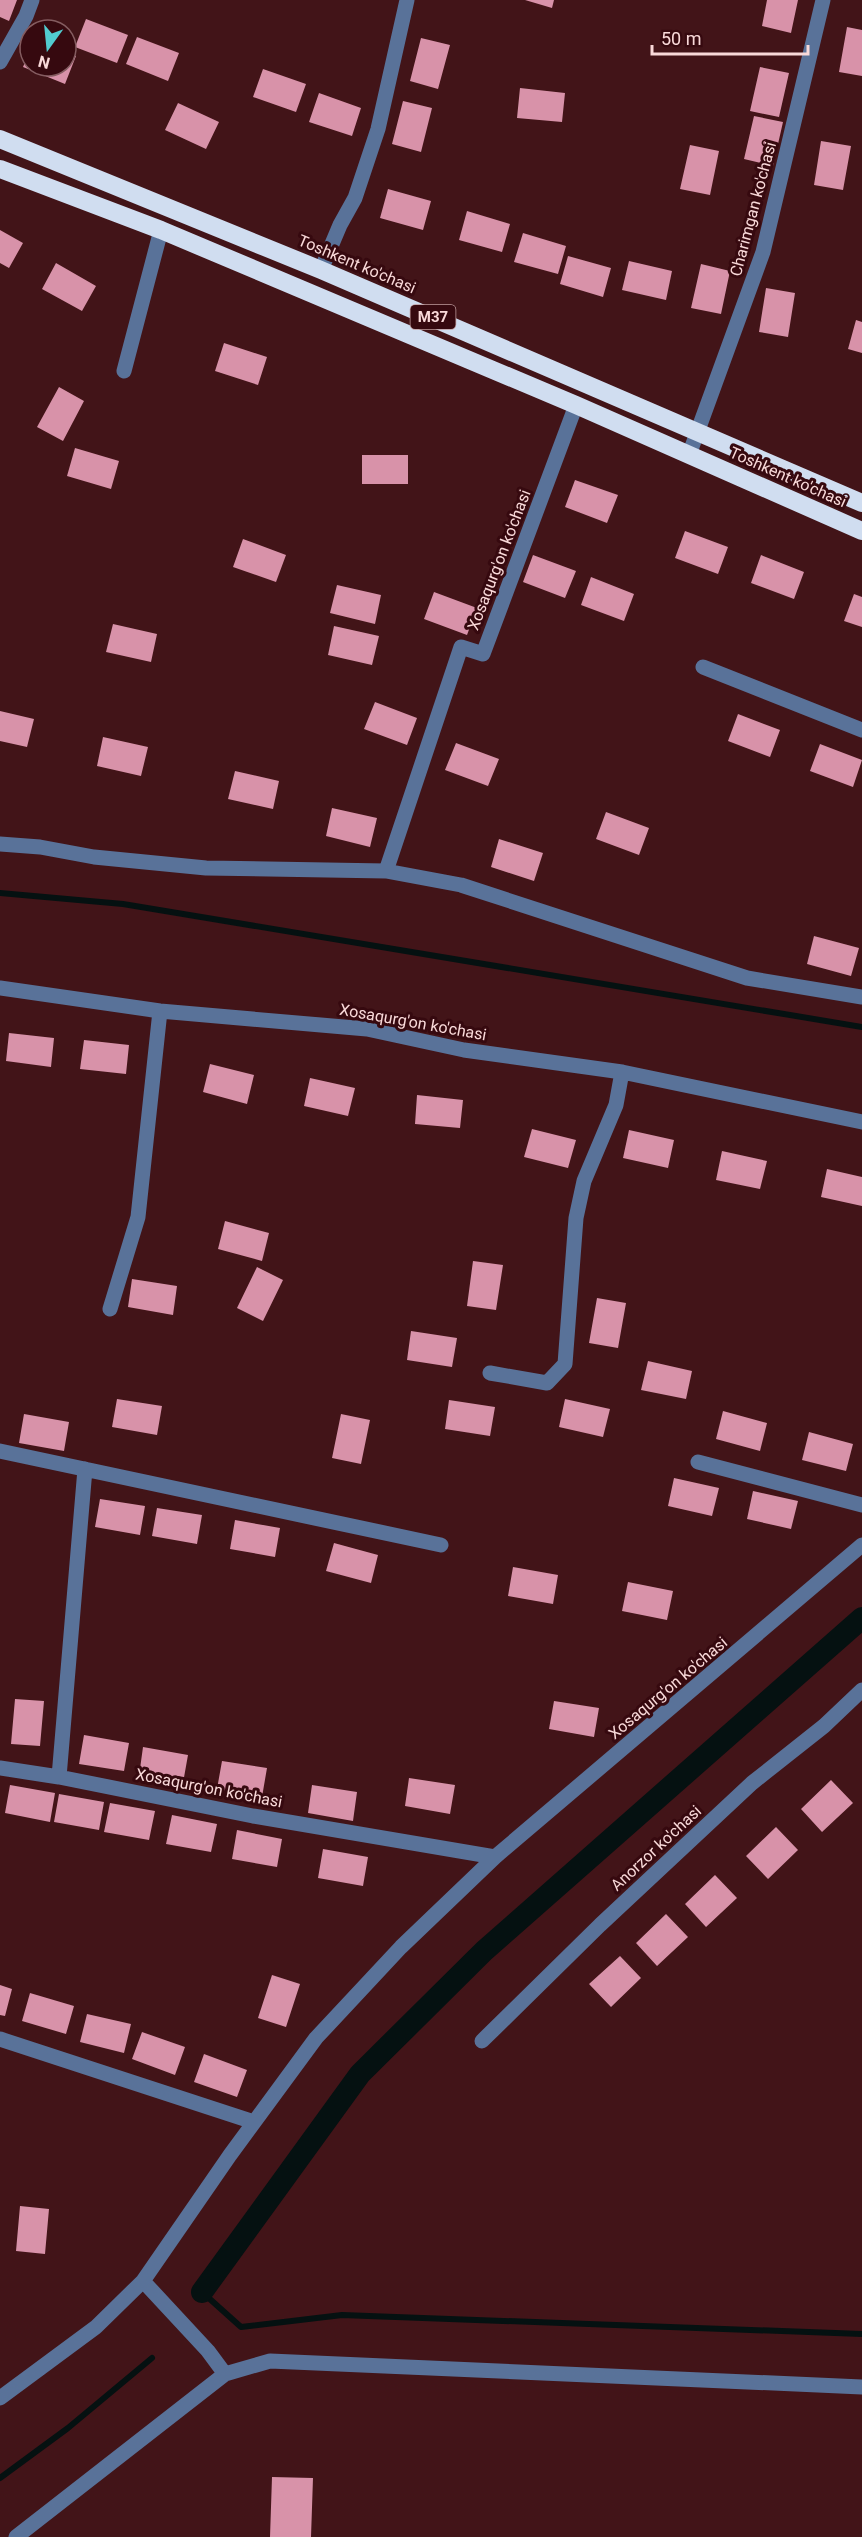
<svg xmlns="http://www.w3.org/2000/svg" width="862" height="2537" font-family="Roboto,sans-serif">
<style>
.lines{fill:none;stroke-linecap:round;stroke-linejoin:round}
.stream{stroke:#051111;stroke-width:6}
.canal{stroke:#051111;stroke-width:22}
.building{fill:#d892a9}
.minor{stroke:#597299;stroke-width:15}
.highway{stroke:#d0ddf0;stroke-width:18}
.labels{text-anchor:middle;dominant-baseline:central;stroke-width:6;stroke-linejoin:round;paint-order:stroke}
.shield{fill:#36090f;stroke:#be9b9c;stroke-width:1.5}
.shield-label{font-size:15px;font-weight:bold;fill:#f9d9d9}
.street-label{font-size:16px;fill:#f9d9d9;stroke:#36090f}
</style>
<rect width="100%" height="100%" fill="#421418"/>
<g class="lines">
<path class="stream" d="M0,893l123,11 739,123
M202,2292l39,35 101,-12 520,19
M0,2478l68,-50 84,-70"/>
<path class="canal" d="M202,2292l158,-218 124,-123 378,-333"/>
</g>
<path class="building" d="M0,0h17l-8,21 -9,-4z
M525,0h29l-2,8z
M767,0h31l-7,33 -29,-7z
M86,19l42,16 -11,28 -42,-16z
M847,27l15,3v46l-23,-4z
M137,37l42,16 -11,28 -42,-17z
M421,38l29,7 -12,44 -28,-8z
M30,50v16h36v-14l10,4 -11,28 -42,-17z
M760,67l29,6 -10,44 -29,-6z
M263,69l43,15 -10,28 -43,-15z
M520,88l45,5 -3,29 -45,-4z
M319,93l42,15 -9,28 -43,-14z
M403,101l29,7 -11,44 -29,-8z
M178,103l41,19 -13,27 -41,-19z
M754,116l29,6 -10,44 -29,-7z
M821,141l30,5 -8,44 -29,-5z
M690,145l29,6 -9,44 -30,-6z
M388,189l43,12 -8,29 -43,-12z
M467,211l43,13 -8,28 -43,-12z
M0,230l23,13 -14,25 -9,-5z
M523,233l43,13 -8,28 -44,-12z
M568,256l43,12 -8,29 -43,-13z
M629,261l43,10 -6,29 -44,-10z
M56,263l40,23 -14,25 -40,-22z
M701,264l29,7 -9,43 -30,-6z
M766,288l29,5 -7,44 -29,-5z
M856,320l6,2v31l-14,-4z
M224,343l43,14 -9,28 -43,-14z
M59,387l25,14 -21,40 -26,-14z
M75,448l44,13 -8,28 -44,-13z
M362,455h46v29h-46z
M575,480l43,15 -11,28 -42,-16z
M685,531l43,16 -10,27 -43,-16z
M243,539l43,16 -10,27 -43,-15z
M533,555l43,16 -11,27 -42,-16z
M761,555l43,17 -10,27 -43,-16z
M591,577l43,17 -10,27 -43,-16z
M337,585l44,10 -6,29 -45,-11z
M434,592l43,16 -10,27 -43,-16z
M854,594l8,3v30l-18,-6z
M113,624l44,10 -6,28 -45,-10z
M334,626l45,10 -7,29 -44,-10z
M375,702l42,16 -10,27 -43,-16z
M0,711l34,8 -7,28 -27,-6z
M738,714l42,16 -10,27 -42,-16z
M103,737l45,10 -7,29 -44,-10z
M456,743l43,16 -11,27 -43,-16z
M820,744l42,16 -9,27 -43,-16z
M235,771l44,10 -6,28 -45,-10z
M332,808l45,10 -7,29 -44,-11z
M606,812l43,16 -10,27 -43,-16z
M499,839l44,14 -9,28 -43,-14z
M814,936l45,12 -8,28 -44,-12z
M9,1033l45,5 -3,29 -45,-6z
M84,1040l45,5 -3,29 -46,-5z
M210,1064l44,11 -7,29 -44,-12z
M310,1078l45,10 -7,28 -44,-10z
M417,1095l46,5 -3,28 -45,-4z
M532,1129l44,11 -8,28 -44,-11z
M629,1130l45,10 -6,28 -45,-10z
M722,1151l45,10 -7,28 -44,-9z
M827,1169l35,8v29l-41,-9z
M225,1221l44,12 -7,28 -44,-12z
M473,1261l30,4 -7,45 -29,-4z
M257,1267l26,13 -20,41 -26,-13z
M132,1279l45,7 -4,29 -45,-8z
M597,1298l29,5 -8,45 -29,-5z
M411,1331l46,7 -5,29 -45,-7z
M648,1361l44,10 -6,28 -45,-9z
M117,1399l45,7 -5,29 -45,-8z
M565,1399l45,10 -7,28 -44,-10z
M449,1400l46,7 -5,29 -45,-7z
M723,1411l44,12 -7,28 -44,-12z
M24,1414l45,8 -5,29 -45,-8z
M341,1414l29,6 -9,44 -29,-6z
M809,1432l44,12 -7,27 -44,-11z
M674,1478l45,10 -7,28 -44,-10z
M753,1491l45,10 -7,28 -44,-10z
M100,1499l45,7 -5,29 -45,-8z
M157,1508l45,7 -5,29 -45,-8z
M235,1520l45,8 -5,29 -45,-8z
M334,1543l44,12 -7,28 -45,-12z
M513,1567l45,8 -5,29 -45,-8z
M628,1582l45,9 -6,29 -45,-9z
M15,1699l29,2 -4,45 -29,-2z
M554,1701l45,7 -5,29 -45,-8z
M84,1735l45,8 -5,28 -45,-7z
M143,1747l45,8 -5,28 -44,-7z
M222,1761l45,7 -5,29 -45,-8z
M409,1778l46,7 -5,29 -45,-8z
M831,1780l22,23 -31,29 -21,-23z
M10,1785l45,8 -5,29 -45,-9z
M312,1785l45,7 -4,29 -45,-8z
M59,1794l45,8 -5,28 -45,-8z
M110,1803l45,8 -6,29 -45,-8z
M172,1815l45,9 -6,28 -45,-8z
M776,1827l22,23 -30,29 -22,-23z
M237,1830l45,9 -5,28 -45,-8z
M323,1849l45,8 -5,29 -45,-8z
M715,1875l22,23 -31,29 -21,-23z
M666,1914l22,23 -31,29 -21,-23z
M620,1956l21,22 -30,29 -22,-23z
M272,1975l28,9 -14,43 -28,-9z
M0,1985l12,4 -7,27 -5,-1z
M30,1993l44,13 -8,28 -44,-13z
M87,2014l44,10 -7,29 -44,-11z
M142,2032l43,15 -10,28 -43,-16z
M204,2054l43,16 -10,27 -43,-15z
M20,2206l29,3 -4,45 -29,-3z
M272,2477l41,1 -2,59h-41z"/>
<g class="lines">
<path class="minor" d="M0,62l26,-46 6,-16
M321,270l19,-45 15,-27 23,-69 29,-129
M124,371l37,-141
M689,455l74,-203 60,-252
M703,667l159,63
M0,844l40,3 54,10 112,11 180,3 75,14 286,93 115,19
M386,871l75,-224 22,7 93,-249
M0,988l160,23 207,18 97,21 158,22 240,50
M110,1309l28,-92 22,-206
M490,1373l57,10 18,-19 11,-146 8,-37 32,-76 6,-33
M0,1451l441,94
M698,1462l164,43
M0,1768l59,9 26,-308
M59,1777l194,39 242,41
M0,2039l254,83
M482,2041l118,-116 152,-142 72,-57 38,-36
M143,2281l65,70 17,23
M0,2398l96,-71 47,-46 87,-126 86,-117 85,-91 94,-90 367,-312
M16,2537l209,-163 45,-13 592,26"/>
<path class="highway" d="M0,139l321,131 541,233
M0,169l161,61 415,175 286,126"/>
</g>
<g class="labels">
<rect class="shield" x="410.5" y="305" width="45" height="24" rx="4.5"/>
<g class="shield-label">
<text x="433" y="317">M37</text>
</g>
<g class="street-label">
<text transform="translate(753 209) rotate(-75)">Charimgan ko'chasi</text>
<text transform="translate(357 264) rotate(23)">Toshkent ko'chasi</text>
<text transform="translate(788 477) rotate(24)">Toshkent ko'chasi</text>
<text transform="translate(499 560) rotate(-69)">Xosaqurg'on ko'chasi</text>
<text transform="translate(413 1022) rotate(10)">Xosaqurg'on ko'chasi</text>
<text transform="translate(668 1688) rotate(-40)">Xosaqurg'on ko'chasi</text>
<text transform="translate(209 1788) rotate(11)">Xosaqurg'on ko'chasi</text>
<text transform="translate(656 1848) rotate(-43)">Anorzor ko'chasi</text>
</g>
</g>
<g transform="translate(48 48) rotate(195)"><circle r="28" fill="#36090f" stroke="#845c60" stroke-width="1.5"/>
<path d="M0-4.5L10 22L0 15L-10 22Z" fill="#52ccd0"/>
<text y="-9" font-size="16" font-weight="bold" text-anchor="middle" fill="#f9d9d9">N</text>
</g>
<path d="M652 45v9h156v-9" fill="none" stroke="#f9d9d9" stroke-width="3"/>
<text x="661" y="45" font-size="18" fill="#f9d9d9" stroke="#36090f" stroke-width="4.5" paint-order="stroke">50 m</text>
</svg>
